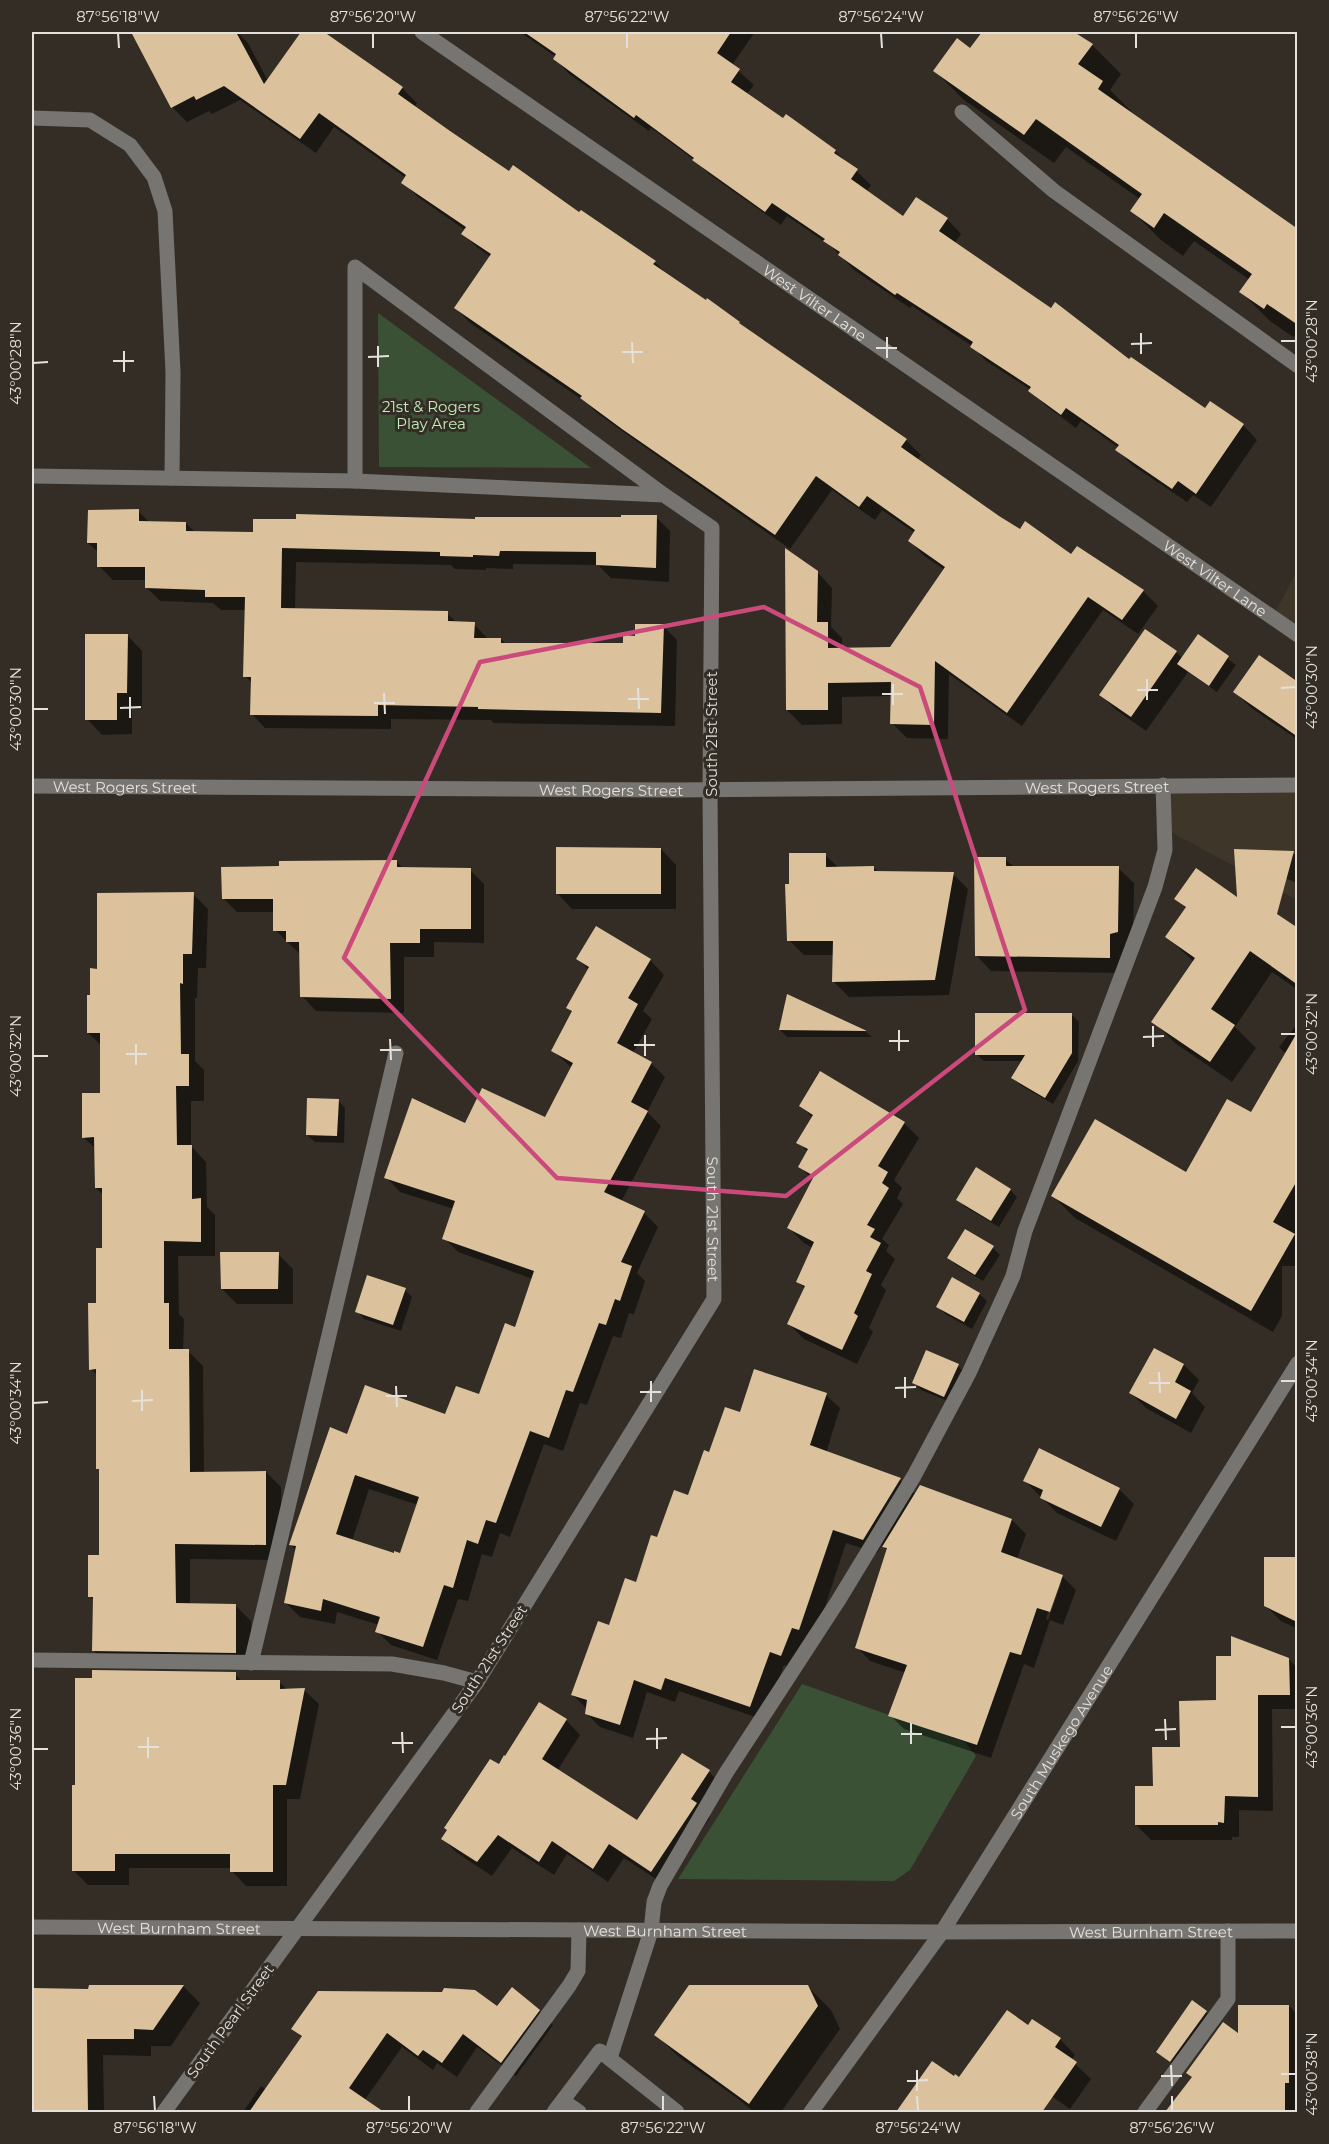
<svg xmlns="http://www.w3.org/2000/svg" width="1329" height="2144" font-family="Montserrat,sans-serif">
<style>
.built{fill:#3e3629}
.green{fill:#3a5135}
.shadow{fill:#0007;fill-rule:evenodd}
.building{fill:#dbc29d;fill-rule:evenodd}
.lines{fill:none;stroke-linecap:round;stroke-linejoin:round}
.minor{stroke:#777571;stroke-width:15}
.marked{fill:none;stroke:#ca4a7b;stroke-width:4.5;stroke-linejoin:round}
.ticks{fill:none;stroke:#e4e1dc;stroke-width:2}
.labels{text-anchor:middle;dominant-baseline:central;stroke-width:6;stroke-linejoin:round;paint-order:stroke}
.street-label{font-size:15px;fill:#e4e1dc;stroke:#332d26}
.park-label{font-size:15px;fill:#c1edb6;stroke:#332d26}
.neatline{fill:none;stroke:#e4e1dc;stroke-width:2}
.ticks-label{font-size:15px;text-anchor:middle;fill:#e4e1dc}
</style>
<rect width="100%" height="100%" fill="#332d26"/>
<path class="built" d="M1297,571v64l-24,-19z
M1163,785h134v115l-132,-71z"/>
<path class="green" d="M378,313l213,155 -212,-1z
M802,1684l163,58 11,14 -66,114 -16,11 -216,-2z"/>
<path class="shadow" d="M133,32h104l11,11 20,38 34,-49h13l5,3 2,-3 80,56 15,15 -3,4 95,66 146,89 14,15 37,25 1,-2 40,31 159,109 15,15 -4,5 103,71 123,60 15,15 -20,28 -35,-24 -81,116 -73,-52 -1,65 -41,-1 -15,-15v-27l-50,1v27l-40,1 -15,-15 30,-138 15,16 -1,39 11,11v11l48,-1 55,-78 -21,-14 -14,-15 5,-8 -33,-23 -7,10 -43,-30 -42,59 -151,-106 -42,-30 -10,-10 -117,-80 -14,-15 35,-51 -13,-9 -15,-14 2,-4 -47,-33 -15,-15 3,-4 -72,-51 -18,26 -76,-53 -28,14 -3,-3 -22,11 -15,-15z
M520,32h235l-23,33 22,20 -8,10 89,56 36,34 -5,7 37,26 44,1 14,15 -7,10 251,166 38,15 14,15 -46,67 -18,-12 -6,7 -55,-37 -15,-15 2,-2 -38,-27 -5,7 -31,-23 -14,-15 -45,-29 -14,-15 -60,-40 -2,2 -56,-38 -23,-24 -44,-30 -6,9 -72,-51 -12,-12 -46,-34 -2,3 -80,-57 -14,-15 1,-2z
M984,32h88l20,13 29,29 -11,16 22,22 -2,1 168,117v102l-5,5 -23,-16 -29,-29 9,-12 -56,-39 -11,15 -22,-16 -29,-29 8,-12 -74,-52 -12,16 -90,-63 -29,-29 36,-21z
M138,511l12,12h36l9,9 60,1 222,-12 179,-4 14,14 -1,51 -58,-4 -13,-13 -85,-1v5l-27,-1v2l-31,-1 -4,-4 -155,-3 -1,48 152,3 10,10 17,1 14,15h13l5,5h118l39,-18 14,14 -2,86 -181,-3 -3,-3 -100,-1v10l-126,-1 -13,-14v-31l-7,-7 1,-66h-25l-8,-7 -53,-2 -14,-14v-7h-33l-14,-14v-13l-11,-10z
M127,635l15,16v57h-10v26l-30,1 -15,-16z
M1198,637l38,28 -19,27 -29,-20 -42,59 -30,-21 -15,-15 75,-43 7,7z
M1298,684v56l-48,-33 -15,-15z
M661,849l15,16v44h-104l-15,-16z
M1244,854h54v29l-40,-14z
M825,855l14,13h35l5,5 74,1 15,15 -19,106 -100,2 -15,-15v-27h-30l-15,-15z
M1005,859l9,8 104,1 16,15 -1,64 -9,26 -133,-2 -15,-16z
M396,861l7,7 67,2 14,14v59l-50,-1v15h-30v56l-88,-2 -14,-15 -1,-41 -26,-25v-18h-38l-14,-14z
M193,894l15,15 -2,59h-8l-1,30h-2v63l9,9v31h-13v45l15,16 1,45 8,8v41h-37l1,58 5,5 -1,32h5l15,15 1,107 62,-1 15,15v73l-91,-1v46l46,1 15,15v46l-143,-2 -15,-15 1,-50 -4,-4 11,-40v-84l-4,-4 1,-92 -7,-7 12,-120v-54l-7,-7v-39l-13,-12 19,-42v-49l-14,-13 4,-36 6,-27z
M1176,899l63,1 59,30v60l-26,-18 -37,55 21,21 -24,34 -57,-39 -22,-22 41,-59 -27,-25 19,-29z
M596,928l54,32 14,15 -21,36 9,8 -19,34 18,10 14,14 -18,35 14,14 -40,76 23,11 14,14 -21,46 8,8 -11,33 -5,-1 -8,25 -8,-2 -26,69 -7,-2 -17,48 -19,-7 -34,93 -10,-4 -8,24 -10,-3 -14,47 -10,-2 -21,61 -46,-15 -14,-14 2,-6 -42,-13 -2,12 -35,-7 -14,-14 10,-52 -5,-6 57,-109 98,-20 34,-20 36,-67 17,-50 -75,-27 -14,-14 10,-29 -54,-17 -14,-15 79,-52 80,-6 27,-51 -19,-17 20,-38 -5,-5 21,-38 -11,-11zM369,1489l49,16 -17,49h-6l-43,-13z
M788,996l78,36 6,5h-85l-7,-7z
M1071,1014l8,8 -1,39 -25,43 -33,-19 -7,-7 10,-17h-39l-8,-7z
M1298,1023v243h-16v50l-9,16 -198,-114 -22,-22 134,-22 65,-60 34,-60 -7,-7z
M338,1100l7,8 -1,35 -29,-1 -8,-7z
M801,1106l103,17 15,15 -25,42 8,8 -5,10 6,6 -21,35 7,6 -3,6 9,8 -14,26 5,5 -17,38 4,4 -16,32 -53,-25 -15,-15 16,-35 -8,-8 16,-33 -9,-5 -15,-15 24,-48 -13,-13 8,-15 -10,-10 15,-24z
M1010,1190l7,7 -18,30 -34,-20 -7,-8z
M993,1248l7,7 -17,26 -27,-16 -7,-7z
M278,1254l15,15v35h-56l-15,-15z
M405,1290l7,7 -11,34 -37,-12 -7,-8z
M979,1294l8,7 -15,28 -27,-15 -7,-8z
M1154,1350l30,15 15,15 -7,13 13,14 -14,26 -45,-25 -15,-15z
M958,1366l7,7 -13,30 -31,-13 -7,-8z
M755,1371l71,24 14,13 -14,45 74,27 16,15 96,25 14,14 -9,25 45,17 14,14 -13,35 -13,-5 -16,48 -10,-4 -33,94 -87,-29 -14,-14 16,-42 -36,-12 -13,-14 31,-97 -6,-5 -5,8 -31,-10 -33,100 -19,26 -10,-4 -20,55 -85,-29 -4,11 -28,-10 -14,46 -33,-11 -14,-14 1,-4 -14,-14 37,-68 27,-44 21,-44 31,-42 21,-43 31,-40zM1059,1581h3l-14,39 -2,-1z
M1025,1481l94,8 15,15 -18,37 -59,-28z
M1298,1559v70l-17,-8 -15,-15z
M1288,1659l10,9v41h-26l1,102 -34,-1v27h-7v3h-81l-15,-15 18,-37 27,-39 36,-47z
M235,1674l8,8h36l9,8h16l15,14 -19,95h-13v87h-41l-14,-15v-3h-103v17h-41l-14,-14z
M566,1720l14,15 -23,36 81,51 71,-50 14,14 -18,27 5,5 -45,67 -41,-27 -16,24 -41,-28 -13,21 -42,-27 -20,28 -35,-23 -14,-14 56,-73z
M90,1986l94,1 16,16 -29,43h-20v10l-48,-1 1,57h-72v-122h58z
M808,1987l23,23 9,19 -59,83h-27l-17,-14 -58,-41 -23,-22z
M1289,2006l9,9v97h-131l26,-35 47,-41z
M497,2008l42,3 14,14 -37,51 -39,-29 -20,30 -20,-14 -4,7 -31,-23 -38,54 12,11h-133l18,-26 6,4 36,-52 -10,-10z
M1206,2012l7,7 -35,49 -21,-16z
M1029,2027l31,12 15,16 -4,5 20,19 -21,30 -20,-14 -12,17h-142l37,-49 21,15 6,1z"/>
<path class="building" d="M131,32h105l28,52 37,-52h23l79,55 -5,7 52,37 59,40 4,-6 66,47 2,-2 75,51 -3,3 53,36 1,-2 33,24 -1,1 168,116 -6,8 98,69 21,13 5,-8 46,33 6,-8 67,44 -22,30 -34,-23 -81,116 -72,-52 -1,64 -44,-1 1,-42 -63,1v27h-42l-1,-162 33,23 -1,51h11v26l62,-1 55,-80 -37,-26 7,-11 -48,-34 -8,11 -43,-31 -41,59 -153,-106 -42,-31 2,-2 -128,-88 37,-54 -30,-20 5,-7 -65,-44 5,-8 -87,-62 -19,26 -76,-53 -28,14 -2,-4 -23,12z
M524,32h207l-14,21 23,16 -9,13 52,36 3,-4 50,36 -2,3 24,16 -7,10 52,37 13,-19 32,21 -9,13 112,77 4,-6 74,57 2,-2 74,51 5,-7 34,23 -48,70 -18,-13 -6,8 -57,-39 4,-5 -53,-37 -5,7 -33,-24 3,-4 -61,-40 3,-5 -76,-49 -2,2 -57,-40 2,-3 -17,-11 2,-2 -53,-36 -7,9 -73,-52 2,-2 -58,-43 -2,3 -81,-59 3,-5z
M982,32h92l19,12 -15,20 25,17 -5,8 200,140v96l-31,-21 -3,5 -25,-17 13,-18 -88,-61 -10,15 -24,-17 12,-17 -106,-75 -12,16 -91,-64 24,-33 13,10z
M139,509v12l47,1v9l67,1v-13h43v-5l179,5v-2h146v-2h36l-1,53 -60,-3v-13l-96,-1 -1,5 -26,-1v2l-33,-1v-4l-158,-4 -1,60 167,3v10l27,1 -1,16h27v5h122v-8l12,1v-12h29l-3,89 -183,-4v-2l-100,-2v11l-128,-1 1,-38h-8l2,-80h-40v-7l-60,-2v-21h-48v-24h-10l1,-33z
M1145,629l32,22 -46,66 -32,-22z
M85,634h43l-1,59h-10v27h-32z
M1198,634l31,22 -20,30 -32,-22z
M1259,655l39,27v55l-65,-45z
M556,847l105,1v46h-105z
M1234,849l60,2 -17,63 21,14v57l-48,-34 -39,58 24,16 -25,37 -59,-40 44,-64 -30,-21 21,-30 -12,-8 22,-31 41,29z
M789,853h37v14l48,-1v5l80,1 -19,108 -103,2 1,-41h-46l-2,-57h4z
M974,857h32v9h113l-1,66 -8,2v24l-135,-2z
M397,860v7l74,1v61h-51v14h-30l1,56 -91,-2 -1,-55h-13v-11h-13v-32h-51l-1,-32 58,-1v-5z
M194,892l-2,62h-9v30l-3,-1 1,71h8v32h-13l1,59h15v54l9,-1v44l-37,-1v62h5v46h20l1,123 76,-1v74l-91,-1 1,59 60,1v49l-144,-2 1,-54h-5v-42h11v-86h-3v-100l-7,1 -1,-67h8v-55h6v-60h-7l-1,-51 -12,1v-45h18v-60h-13v-38h3v-27l7,1v-76z
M596,926l55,33 -23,39 10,6 -21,39 35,19 -21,40 17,9 -44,81 41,19 -24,51 11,4 -12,35 -5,-2 -9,26 -7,-2 -26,69 -7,-2 -17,48 -19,-7 -34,92 -10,-3 -8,24 -11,-4 -14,48 -9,-3 -21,62 -48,-15 5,-15 -57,-18 -2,12 -37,-8 12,-57 -7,-1 1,-3 40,-115 17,7 18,-49 80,29 11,-28 23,8 26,-71 10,4 19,-56 -92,-32 13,-38 -71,-23 28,-80 53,25 17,-35 63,29 28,-54 -22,-12 21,-40 -6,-3 23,-41 -13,-8zM355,1475l64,22 -19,56 -6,-2v2l-58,-19z
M787,994l80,37 -88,-1z
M975,1013h97v40l-27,45 -34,-20 14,-23h-50z
M1298,1031v148l-25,43 22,12 -44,77 -200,-115 44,-77 91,53 41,-73 24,13z
M820,1071l85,51 -27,44 10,6 -6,11 7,5 -22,37 8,4 -5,8 11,6 -15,28 6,3 -18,39 4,3 -16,34 -55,-26 18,-38 -9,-4 18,-40 -27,-14 27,-52 -16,-9 10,-18 -12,-6 17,-28 -14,-9z
M307,1098l32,1 -2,37 -31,-1z
M976,1167l35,22 -20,32 -35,-21z
M965,1229l29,17 -19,29 -28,-17z
M220,1252h59l-1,37h-57z
M367,1275l39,13 -13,37 -38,-13z
M952,1277l28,16 -16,29 -28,-15z
M1154,1348l30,16 -9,18 16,9 -15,28 -47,-26z
M926,1350l33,14 -15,33 -32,-14z
M754,1369l73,24 -17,52 91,33 -38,62 -30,-10 -34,100 -7,-2 -11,28 -11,-4 -20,55 -85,-29 -4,12 -27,-10 -14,45 -35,-11 2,-14 -16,-5 27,-74 11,4 16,-47 11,4 15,-47 6,2 17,-47 14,5 16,-45 5,2 16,-45 15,5z
M1039,1448l81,40 -19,39 -61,-29 3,-8 -20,-9z
M920,1485l92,34 -11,33 62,23 -13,37 -13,-4 -16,47 -11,-3 -33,93 -89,-29 19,-51 -52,-17 32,-100 -5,-1z
M1264,1557h34v47h-3v17l-31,-15z
M1231,1636l58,22 1,37h-32v102l-33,-1 -1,27 -6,-1v3h-83v-39h18l-1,-39h28l-1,-46 37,-1v-44h15z
M92,1670l144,2v8h44v9l25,-1 -19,97h-13v87h-43v-18h-115v17h-43v-86h3v-107h17z
M539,1702l28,17 -25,40 95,61 45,-67 28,17 -19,29 6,4 -46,69 -42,-28 -16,25 -41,-28 -13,21 -41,-27 -21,27 -36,-23 6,-9 -3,-2 46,-69 9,5 5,-9 1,1z
M89,1985h95l-31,45 -19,-1v10h-47l1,73h-56v-124l56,1z
M689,1985h119l10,21 -69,98 -95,-69z
M512,1987l28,23 -39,53 -38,-29 -21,29 -19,-13 -5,6 -31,-23 -38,55 35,24h-135l53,-76 -11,-7 27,-38 124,1 2,-4 31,2 22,16z
M1192,2000l15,11 -37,51 -14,-10z
M1238,2005h51v78h-4v29h-120l27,-35 -6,-4 37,-51 15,11z
M1007,2010l21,15 4,-6 29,19 -6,9 22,15 -35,50h-146l36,-51 22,15 1,-2 4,3z"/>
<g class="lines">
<g class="minor">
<path id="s1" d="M422,32l876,603"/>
<path d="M962,112l92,79 244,175"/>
<path d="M32,118l58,2 40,25 24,32 11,34 8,161 -1,106"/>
<path id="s2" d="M32,476l323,5 309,14 48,33 -2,262 4,509 -237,383 -313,430"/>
<path d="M355,481v-214l309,228"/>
<path id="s3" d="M32,786l640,4 626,-5"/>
<path d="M32,1660l360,4 52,9 33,9"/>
<path d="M251,1663l145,-610"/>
<path id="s4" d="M32,1927l910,5 356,-1"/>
<path d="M610,2058l41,-127 3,-29 6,-16 66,-113 112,-172 76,-125 55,-103 44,-97 12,-45 130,-344 10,-37 -2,-65"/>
<path d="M563,2101l16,11"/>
<path d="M477,2112l92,-126 9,-15 1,-41"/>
<path d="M554,2112l46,-61 77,61"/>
<path id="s5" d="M811,2112l131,-180 356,-569"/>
<path d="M1145,2112l83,-113v-68"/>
</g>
</g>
<path class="marked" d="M764,607l156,80 105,323 -239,186 -229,-18 -213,-220 136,-296z"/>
<path class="ticks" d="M118,33l1,15M373,33v15M627,33v15M881,33l1,15M1136,33v15M1141,333v21M887,337v21M1281,341h15M632,342l1,21M1131,344l21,-1M378,346v21M876,348h21M124,351v21M622,352h21M368,357l21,-1M113,361h21M33,363l15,-1M1147,679v21M893,684v21M638,688l1,21M1281,688l15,-1M1137,690h21M384,693l1,21M882,694h21M130,697v21M628,699h21M374,703h21M120,708l21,-1M33,709h15M1153,1026v21M899,1030v21M1281,1034h15M645,1035v21M1143,1037l21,-1M390,1039l1,21M889,1041h20M136,1044v21M634,1045h21M380,1050h21M126,1054h21M33,1056h15M1159,1372l1,21M905,1377v21M651,1381v21M1281,1381h15M1149,1383h21M396,1386l1,21M895,1388l21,-1M142,1390v21M640,1392h21M386,1396h21M132,1401l21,-1M33,1403l15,-1M1165,1719l1,21M911,1723v21M1281,1727h15M657,1728v21M1155,1730l21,-1M402,1732l1,21M901,1734h21M148,1737v21M646,1739l21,-1M392,1743h21M138,1747h21M33,1749h15M1171,2065l1,21M917,2070v21M1281,2074h15M1161,2076h21M907,2081l21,-1M154,2096l1,15M409,2096v15M663,2096v15M917,2096l1,15M1172,2096v15"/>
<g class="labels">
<g class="street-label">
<text stroke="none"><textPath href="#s1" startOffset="477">West Vilter Lane</textPath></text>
<text stroke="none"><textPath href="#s1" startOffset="963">West Vilter Lane</textPath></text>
<text transform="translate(711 734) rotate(-90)">South 21st Street</text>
<text stroke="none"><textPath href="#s3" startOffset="1065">West Rogers Street</textPath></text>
<text stroke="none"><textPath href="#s3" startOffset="93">West Rogers Street</textPath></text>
<text stroke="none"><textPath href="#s3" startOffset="579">West Rogers Street</textPath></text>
<text stroke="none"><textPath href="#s2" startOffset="1382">South 21st Street</textPath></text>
<text transform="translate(489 1659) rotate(-57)">South 21st Street</text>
<text stroke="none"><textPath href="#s5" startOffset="447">South Muskego Avenue</textPath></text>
<text stroke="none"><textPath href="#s4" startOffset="147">West Burnham Street</textPath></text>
<text stroke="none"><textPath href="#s4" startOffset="633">West Burnham Street</textPath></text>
<text stroke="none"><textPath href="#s4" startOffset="1119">West Burnham Street</textPath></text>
<text transform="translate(230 2021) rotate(-54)">South Pearl Street</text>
</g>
<g class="park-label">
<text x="431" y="406">21st &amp; Rogers<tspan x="431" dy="17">Play Area</tspan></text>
</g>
</g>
<rect width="1329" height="2144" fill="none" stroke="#332d26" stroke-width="66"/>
<rect x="33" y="33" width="1263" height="2078" class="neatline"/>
<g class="ticks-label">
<text x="118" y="22">87°56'18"W</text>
<text x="373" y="22">87°56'20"W</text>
<text x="627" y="22">87°56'22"W</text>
<text x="881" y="22">87°56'24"W</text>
<text x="1136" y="22">87°56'26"W</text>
<text transform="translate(1312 341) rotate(-90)" y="5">43°00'28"N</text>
<text transform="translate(16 363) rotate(-90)" y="5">43°00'28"N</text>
<text transform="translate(1312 687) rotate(-90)" y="5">43°00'30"N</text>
<text transform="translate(16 709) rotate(-90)" y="5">43°00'30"N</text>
<text transform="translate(1312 1034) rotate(-90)" y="5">43°00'32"N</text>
<text transform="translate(16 1056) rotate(-90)" y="5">43°00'32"N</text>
<text transform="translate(1312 1381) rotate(-90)" y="5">43°00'34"N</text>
<text transform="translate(16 1403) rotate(-90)" y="5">43°00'34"N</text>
<text transform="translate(1312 1727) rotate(-90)" y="5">43°00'36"N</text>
<text transform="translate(16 1749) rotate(-90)" y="5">43°00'36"N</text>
<text transform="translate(1312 2074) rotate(-90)" y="5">43°00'38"N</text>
<text x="155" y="2133">87°56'18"W</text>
<text x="409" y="2133">87°56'20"W</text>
<text x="663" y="2133">87°56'22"W</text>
<text x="918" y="2133">87°56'24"W</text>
<text x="1172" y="2133">87°56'26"W</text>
</g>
</svg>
